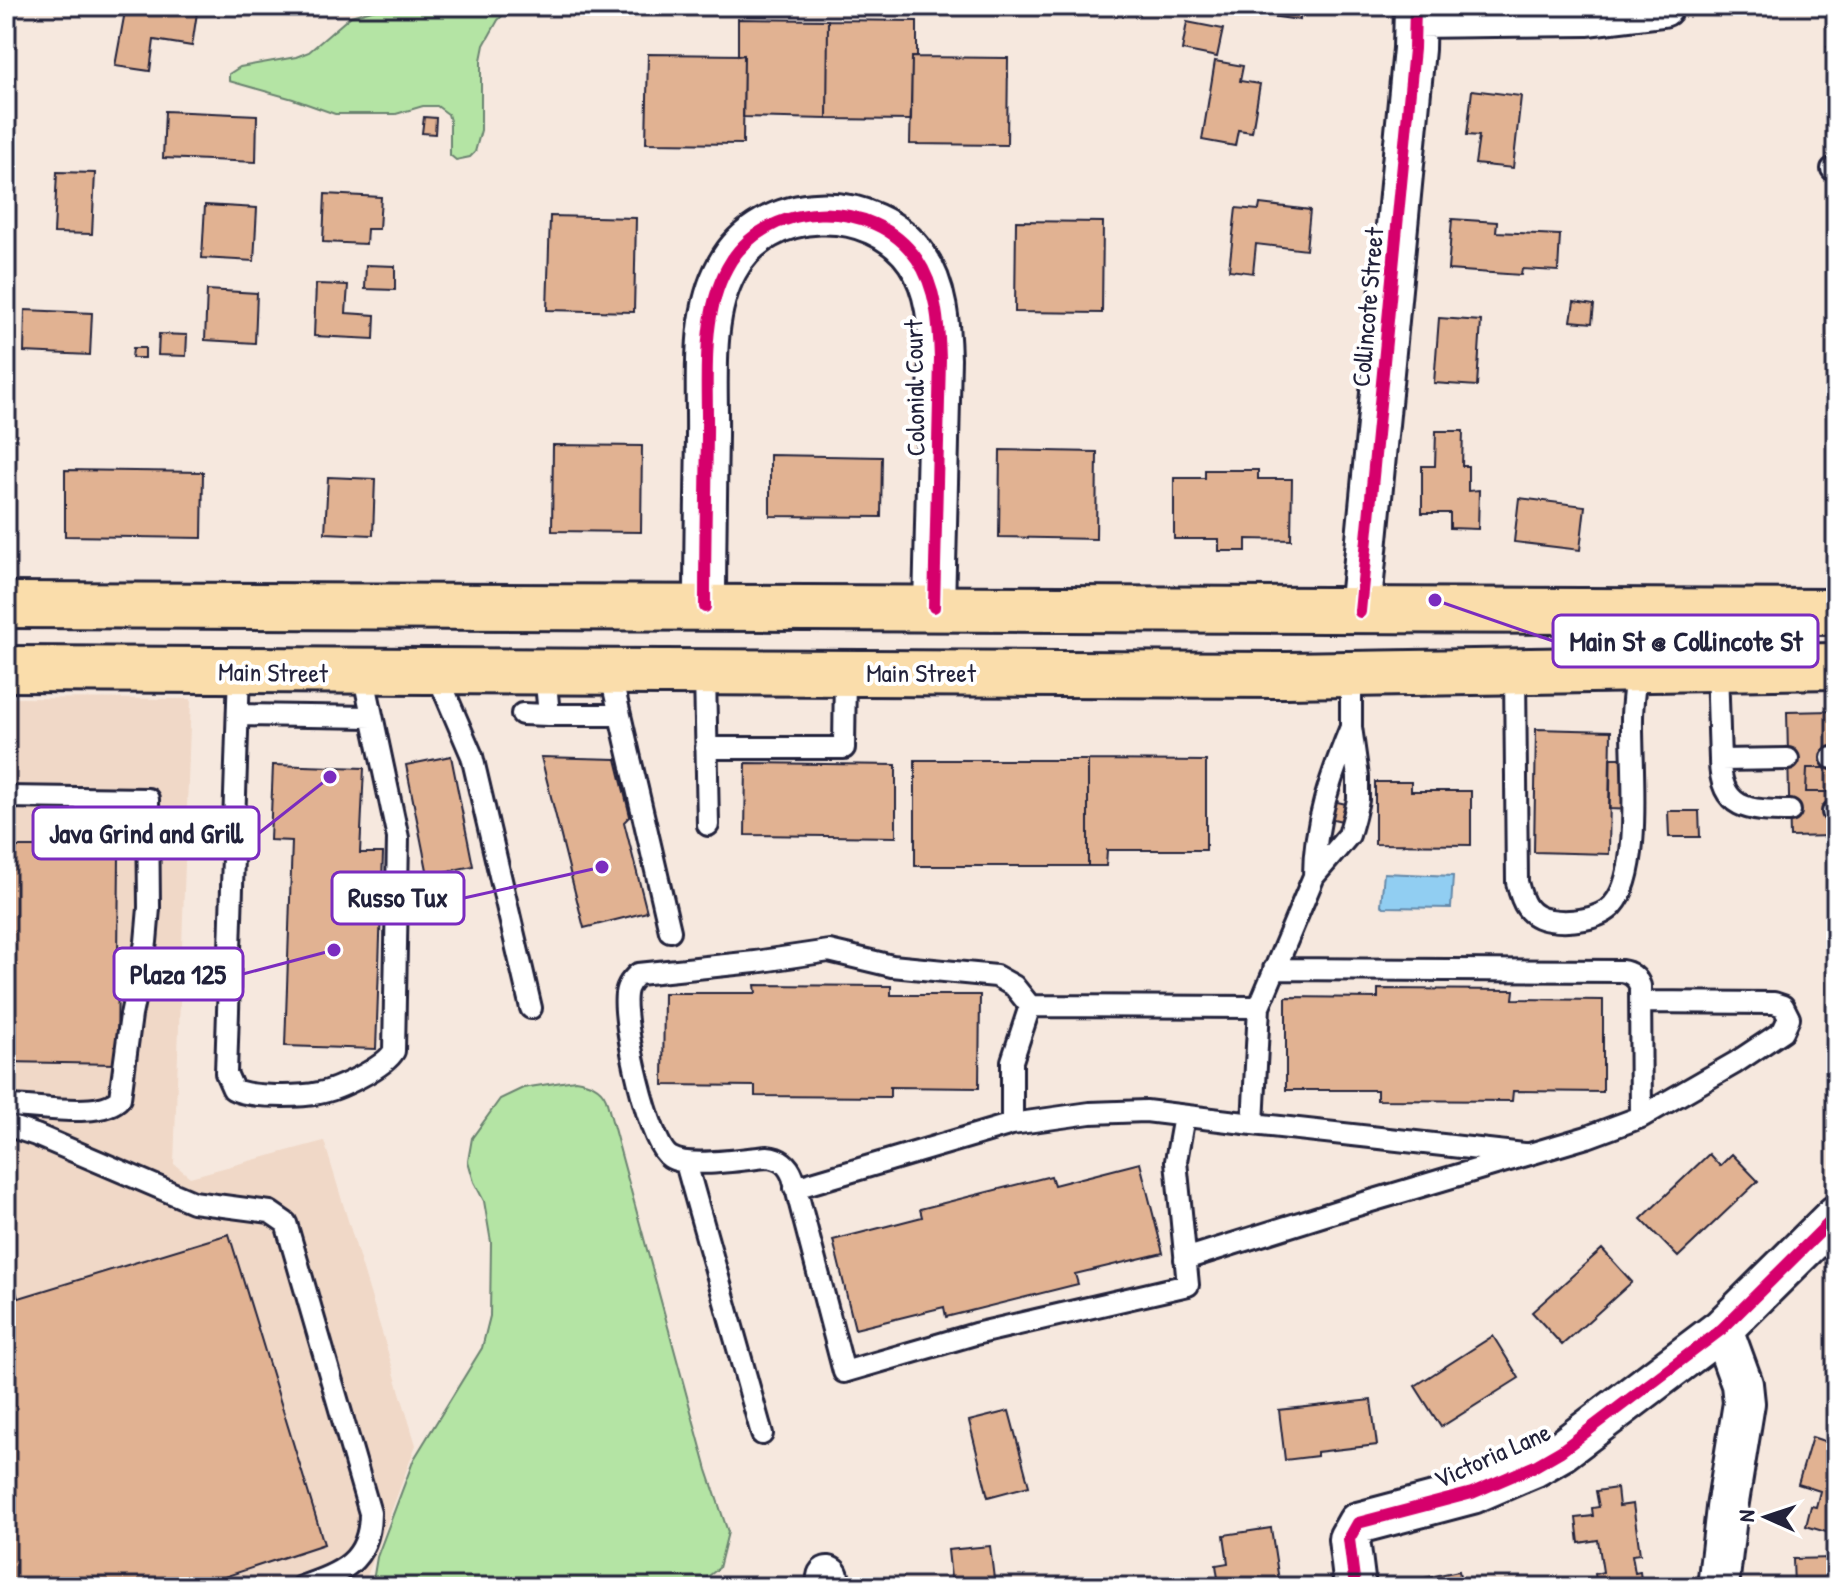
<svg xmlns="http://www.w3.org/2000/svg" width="1842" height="1593" font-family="'Patrick Hand',sans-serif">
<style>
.built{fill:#f0d8c7}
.green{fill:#b4e4a4;stroke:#6b8370;stroke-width:2}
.water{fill:#91cef2;stroke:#6589a9;stroke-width:2}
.building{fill:#e1b292;stroke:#22223b;stroke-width:2}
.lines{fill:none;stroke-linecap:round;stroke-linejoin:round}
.service-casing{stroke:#22223b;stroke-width:26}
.minor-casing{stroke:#22223b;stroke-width:46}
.primary-casing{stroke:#22223b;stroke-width:50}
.service{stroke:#fff;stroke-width:20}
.minor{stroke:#fff;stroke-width:40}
.primary{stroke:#faddab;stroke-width:44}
.cycleway-casing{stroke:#fff;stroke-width:17}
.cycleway{stroke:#d6006c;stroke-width:12}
.labels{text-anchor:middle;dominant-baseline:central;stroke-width:8;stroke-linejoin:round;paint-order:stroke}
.street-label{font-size:26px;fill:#22223b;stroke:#fff}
.leader{fill:none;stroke:#7b2cbf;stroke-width:3}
.callout-dot{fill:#7b2cbf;stroke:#fff;stroke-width:3}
.callout{fill:#fff;stroke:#7b2cbf;stroke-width:3}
.callout-label{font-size:28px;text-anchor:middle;font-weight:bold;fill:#22223b}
</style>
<rect width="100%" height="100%" fill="#f6e8de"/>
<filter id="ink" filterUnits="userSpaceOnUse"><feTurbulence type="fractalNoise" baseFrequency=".0125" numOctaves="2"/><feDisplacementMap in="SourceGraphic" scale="16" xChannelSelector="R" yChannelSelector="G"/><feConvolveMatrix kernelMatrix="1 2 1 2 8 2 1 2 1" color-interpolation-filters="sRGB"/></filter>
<g filter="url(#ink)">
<path class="built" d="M6,698l185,1 -17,465 16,13 134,-36 92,304 -53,142h-357z"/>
<path class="green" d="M386,6h170l-38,3 -14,5 -6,6 -14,25 -3,15v70l-6,22 -5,5 -14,3 -6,-5v-34l-2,-7 -11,-8h-14l-27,8h-61l-42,-15 -64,-18v-7l11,-7 56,-10 13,-5 42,-36z
M575,1080c13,2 26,6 31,19l101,371 21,62 -9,36 -23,18 -12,1h-312l5,-30 37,-98 68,-111 8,-32 1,-74 -7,-41 -10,-19 -6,-21 4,-23 28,-39 23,-11z"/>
<path class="water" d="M1384,873l69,3 -2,32 -67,-1 -3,-2z"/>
<path class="building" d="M126,6h72l-6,40 -38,-6 -4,31 -35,-5z
M1257,6h44l-1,14 -44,-6z
M738,19l90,1 -1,99 -84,-2 1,-62 -6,1z
M828,20l89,1v36h-5l-1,63 -84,-1z
M1187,22l36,7 -6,28 -35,-7z
M1836,43v30l-9,-27z
M648,54l96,1 -1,89 -97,-1z
M912,57l96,1 -1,87 -97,-1z
M1215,61l28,5 -3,15 20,3 -8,48 -14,-2 -3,16 -33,-6z
M1472,90l49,6 -8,72 -38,-4 4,-28 -12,-1z
M165,111l92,4 -1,47 -93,-4z
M424,117l12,1 -1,16 -13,-1z
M57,172l38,1 -3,61 -38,-1z
M325,194l56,3 -2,32h-12l-1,15 -43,-2z
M1260,204l50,6 -4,40 -50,-6 -3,29 -24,-3 7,-62 23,2z
M205,205l52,3 -3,53 -52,-3z
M550,216l86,2 -2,94 -87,-2z
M1452,219l45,3 -1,10 64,3 -2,36 -36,-2 -1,6 -73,-5z
M1016,221l87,1 -1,91 -87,-1z
M366,265l29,1v24l-30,-1z
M316,284l32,1 -2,28 29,2 -1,24 -60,-3z
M207,290l50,3 -2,50 -50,-3z
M1574,302l20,3 -2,18 -21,-2z
M25,310l67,3 -2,42 -66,-3z
M1439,318l42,3 -4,65 -43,-3z
M159,334l28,1 -1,21 -28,-1z
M133,348h12v10h-13z
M1436,431h27l-1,35h6v25l11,-1 -1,39 -28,-1v-15h-28v-47h13z
M553,445l89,1 -1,86 -89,-1z
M1000,450l97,2 -1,87 -97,-2z
M770,455l112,2 -1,60 -111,-1z
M65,470l138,2 -1,66 -137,-2z
M1205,470h53v9h34l-1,61 -45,-1v12h-27v-12h-45v-61h31z
M328,477l47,2 -2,56 -48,-2z
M1519,498l66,8 -5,44 -66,-8z
M1831,711l2,125 -43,1 -3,-125z
M1536,729l75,2 -2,123 -75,-2z
M451,756l22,110 -45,9 -22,-110z
M541,757l75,2 14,57 -6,6 23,90 -63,16z
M1610,758h27l-1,52 -27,-1z
M915,760h173v106h-173z
M1088,760l118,1v89h-99l-1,16h-18z
M746,763l150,2v72l-151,-2z
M273,765l91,3 -4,85h23l-7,196 -91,-3 7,-205 -22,-1z
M1807,768h29v24h-30z
M1375,782h36v9h60v54l-96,-1z
M1333,801l13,3 -4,17 -13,-3z
M1668,811h31l1,26h-31z
M6,847h31v7h82l-2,210 -111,-2z
M755,985l136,1v9h89l-1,93 -89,-1v10l-135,-1v-10l-92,-1 1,-92h92z
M1378,989l136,1 -1,9 90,1v92l-90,-1 -1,10 -135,-1v-10h-91v-93l92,1z
M1709,1154l11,12 12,-12 26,27 -80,76 -37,-38z
M1140,1163l23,90 -88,21 3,10 -132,33 -2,-10 -89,22 -22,-89 89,-23 -2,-8 131,-33 3,9z
M229,1234l95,310 -130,43h-188v-285z
M1602,1249l30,33 -70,63 -30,-33z
M6,1260l12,38 -12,4z
M1493,1336l26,42 -78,49 -26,-41z
M1836,1353v27l-8,-3z
M1371,1400l6,45 -60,7v4l-32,4 -6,-50z
M1009,1411l20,75 -41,11 -19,-76z
M1812,1437l24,8v90l-30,-9 5,-20 5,1 4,-16 -22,-7z
M1617,1488l2,18 14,-2 7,50 -8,1 3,18 5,-1 2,15h-45l-2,-13 8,-2 -5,-32 -19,3 -3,-25 17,-2 -1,-8 7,-1 -3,-16z
M1271,1528l9,59h-40l-1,-5 -20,3 -3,-20 12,-2 -4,-28z
M990,1546l5,41h-43l-4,-37z
M1832,1558l1,29h-39l-1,-28z
M1459,1571l3,16h-42l-1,-8z"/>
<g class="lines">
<defs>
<path id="service" d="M1832,169h4
M1717,668l3,92 68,-1
M239,671l-13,402 7,16c17,9 67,8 86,4 19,-3 66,-26 75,-42l4,-213 -35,-165
M436,672l36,84 59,252
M545,672l4,43h71
M610,672l60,259
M705,673l3,152
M1515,673l2,209c5,20 10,35 33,38 19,3 50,0 63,-15 30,-33 18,-141 19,-186 0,-17 3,-33 4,-49
M522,714l27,1
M238,715l134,2
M1351,727v-52
M706,748h138l1,-76
M1832,758h4
M1720,760c0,50 29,51 70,51
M6,797l142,2 1,109 -3,34 -15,73 -11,83c-19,22 -86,7 -114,8
M1833,812h3
M1274,969l347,2c9,1 16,6 19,15l1,131
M1030,1006l-16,-20 -18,-10 -104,-10 -63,-15 -74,11 -117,12c-6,6 -11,11 -12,20 -4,28 22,149 44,163 18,12 74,2 97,0 13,1 21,7 26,20l51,195 131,-38 213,-49 -12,-124 8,-45
M1259,1007l-229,-1 -18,55v63l78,-11 56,-2 107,13 6,-117 55,-131 35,-41 5,-18 4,-17v-23l-7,-50c-20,49 -37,96 -37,149
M1253,1124l271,30
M6,1125l30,10 157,67 77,10 16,11 84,290c0,49 -29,60 -69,74
M686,1163l76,271
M795,1188l217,-64
M1185,1259l159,-50 243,-72 54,-20 94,-54 48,-32 6,-13 -6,-12 -9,-3 -133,-1"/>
<path id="minor" d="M1415,17l173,-2 75,-9
M705,607c0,-57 1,-114 2,-171 1,-53 -7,-119 20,-168 37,-70 147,-72 190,-9 20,29 22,67 23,100l-6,248
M1360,612l54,-563 1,-43
M827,1587l1,-10
M1355,1587l-6,-48 9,-16 114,-30 63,-27 26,-15 161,-122 114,-113
M1718,1587l9,-79 17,-105 -2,-19 -20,-55"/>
<path id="primary" d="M6,605l1830,7
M6,669l1280,6 550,-9"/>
</defs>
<use href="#service" class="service-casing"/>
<use href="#minor" class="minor-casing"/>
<use href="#primary" class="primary-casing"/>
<use href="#service" class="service"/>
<use href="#minor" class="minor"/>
<use href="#primary" class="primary"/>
<defs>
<path id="cycleway" d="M705,607c0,-57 1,-114 2,-171 1,-53 -7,-119 20,-168 37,-70 147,-72 190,-9 20,29 22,67 23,100l-6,248
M1360,612l54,-563 1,-43
M1355,1587l-6,-48 9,-16 114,-30 63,-27 26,-15 161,-122 114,-113"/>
</defs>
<use href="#cycleway" class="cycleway-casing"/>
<use href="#cycleway" class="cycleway"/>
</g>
</g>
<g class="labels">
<g class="street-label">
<text transform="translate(1367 307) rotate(-85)">Collincote Street</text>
<text transform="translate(914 388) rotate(-91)">Colonial Court</text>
<text transform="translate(273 672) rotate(1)">Main Street</text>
<text x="921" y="672">Main Street</text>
<text transform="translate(1492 1455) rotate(-24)">Victoria Lane</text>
</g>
</g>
<path class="leader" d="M1435 600L1553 641M330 777L259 833M602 867L464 898M334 950L243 974"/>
<g class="callout-dot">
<circle cx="1435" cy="600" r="8"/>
<circle cx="330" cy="777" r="8"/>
<circle cx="602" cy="867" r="8"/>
<circle cx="334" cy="950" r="8"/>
</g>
<g class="callout">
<rect x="1553" y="615" width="265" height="52" rx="8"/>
<rect x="33" y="807" width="226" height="52" rx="8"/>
<rect x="332" y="872" width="132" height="52" rx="8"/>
<rect x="114" y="948" width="129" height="52" rx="8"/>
</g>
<g class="callout-label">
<text x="1686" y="651">Main St @ Collincote St</text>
<text x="146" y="843">Java Grind and Grill</text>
<text x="398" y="907">Russo Tux</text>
<text x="178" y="984">Plaza 125</text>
</g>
<rect width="1842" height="1593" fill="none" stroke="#fff" stroke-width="32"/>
<rect x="16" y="16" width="1810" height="1561" fill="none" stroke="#22223b" stroke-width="3" filter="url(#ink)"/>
<g transform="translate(1766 1517) rotate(273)" stroke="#ffffff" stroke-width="6" paint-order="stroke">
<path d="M0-6L14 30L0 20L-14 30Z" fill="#22223b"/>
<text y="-12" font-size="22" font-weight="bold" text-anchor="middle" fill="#22223b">N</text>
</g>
</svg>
